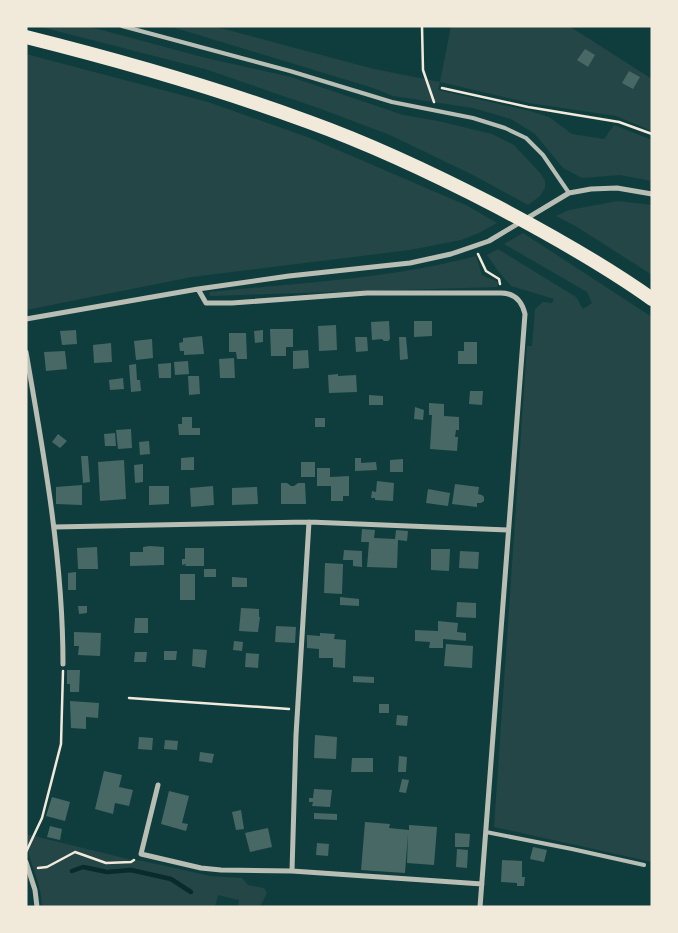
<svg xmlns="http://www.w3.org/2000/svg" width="678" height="933" font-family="'Golos Text',sans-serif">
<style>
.green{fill:#244646}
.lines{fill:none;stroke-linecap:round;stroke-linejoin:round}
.stream{stroke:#0a2a2b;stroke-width:4.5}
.building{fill:#486865}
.path{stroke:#f1e9da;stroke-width:2.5}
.service{stroke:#b8beb3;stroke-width:4}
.minor{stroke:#b8beb3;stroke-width:5}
.trunk{stroke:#f1e9da;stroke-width:14}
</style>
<rect width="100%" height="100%" fill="#0f3d3e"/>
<path class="green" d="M37,26h50l115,31 89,20 112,38 35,6 54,13 22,11 27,29 4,7v7l-5,8 -12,9 -55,-30 -83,-40 -69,-26 -116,-40z
M169,26h44l161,43 66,13 11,-56h118l83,53v52l-36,-15 -87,-13 -89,-21 -2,8 92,21 19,6 23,17 32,5 10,-14 38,15v41l-32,-6 -38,3 -19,-10 -28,-34 -24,-15 -38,-11 -80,-12 -20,-8z
M26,54l182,48 102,36 158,68 29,17 -18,10 -18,7 -51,10 -218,27 -166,33z
M618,201l34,4v70l-75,-48 -21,-11 13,-6z
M523,233l129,84v545l-158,-35 33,-481h5l3,-37 8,-7 9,1 2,-4 -43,-13 -13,-15 -11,-16 11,-6 78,48 7,12 9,-6 -5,-11 -83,-48z
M476,256l6,19 16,7 -1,5 -287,9 -1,-4c89,-9 181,-13 267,-36z
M26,834l106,26 11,1 67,15 32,2 6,7 16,3 3,5 -7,14h-22l1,-7 -21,-5 -3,12h-173c0,-26 -16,-48 -16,-73z"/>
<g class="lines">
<path class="stream" d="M72,871l11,-4 24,5 24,-2 40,9 20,13"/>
</g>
<path class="building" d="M585,49l10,6 -7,12 -11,-7z
M629,71l11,6 -7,12 -11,-6z
M389,321l1,18 -2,2h-4l-2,-2 -10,1 -1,-18z
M414,321h18v15l-18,1z
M336,325l1,25 -18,1 -1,-25z
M270,329h23v18h-7v9h-15z
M76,330l1,14 -15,1 -2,-14z
M263,330v12l-8,1 -1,-12z
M229,333h17l1,26h-10l-1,-7h-7z
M202,336l2,18 -20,1v-4h-4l-1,-8 4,-1v-4z
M355,337h12l1,14 -12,1z
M399,337h7l2,22 -8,1z
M152,339l1,19 -17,2 -2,-19z
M464,342h13v22h-19v-13h6z
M111,343l1,19 -18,1 -1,-18z
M308,350l1,18 -16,1v-18z
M65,351l2,18 -21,2 -2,-19z
M234,358l1,20h-15l-1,-19z
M188,361l1,13 -14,1 -1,-13z
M171,363v15h-12l-1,-14z
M136,364l1,16h3l1,11 -10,1 -2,-27z
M338,374v2l18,-1 1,17 -28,1 -1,-18z
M188,376h11l1,18 -11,1z
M123,378l1,11 -14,1 -1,-10z
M470,391h13l-1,14 -13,-1z
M369,395l14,1v9h-14z
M429,403l15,1v12l15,1v13h-3l-1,7h3l-1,14 -27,-2 2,-34h-3z
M415,407l9,3 -1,10 -9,-1z
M182,417h10v11h8v7h-21l-1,-11h4z
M315,418h10v9h-10z
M131,429l1,19 -14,1 -2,-19z
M115,433l1,13h-11l-1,-12z
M58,434l9,7 -7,7 -8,-6z
M149,441l1,13 -10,1 -1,-13z
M81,456h7l2,26 -7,1z
M194,457v13h-13v-12z
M355,458h6v5l15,-1 1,8 -22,1z
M403,459v13h-13v-12z
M124,460l2,39 -26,2 -2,-39z
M301,462h14v15h-14z
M143,464v18l-8,1 -1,-18z
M317,468h13v9l19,-1v20h-6v5h-12v-15h-14z
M377,481l17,2 -1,18 -18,-1v-2h-4l1,-7 4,1z
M281,483h6l4,3h3l4,-3h7l1,21h-25z
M455,484l24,3 -1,7 4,1 2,2v4l-3,2h-4v4l-25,-3z
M82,485v20l-26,-1v-17z
M149,486h20v18l-20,1z
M213,486l1,19 -23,2 -1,-19z
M257,487l1,17 -26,1v-17z
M428,489l22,4 -2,13 -22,-3z
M362,529l13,1 -1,8 21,1 1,-9 12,1 -1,10 -9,-1 -1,28 -30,-1 2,-25h-8z
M150,546l14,1v18l-34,1v-14h13v-5z
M97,547l1,22h-20l-1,-21z
M185,548h19v18h-19l1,-2 -4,1v-6h3z
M431,549h19l-1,22 -18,-1z
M344,550l18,1v16l-9,-1v-6h-10z
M460,551l19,1 -1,17 -19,-1z
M325,563l18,1 -1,30 -18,-1z
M204,569h12v8h-12z
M76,572v18h-8v-17z
M180,574h15v26h-15z
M232,577l15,1v9h-15z
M340,597l19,2v7l-19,-1z
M457,602l19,1v15l-20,-1z
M78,606h9v7l-8,1z
M241,608l18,1v8h1l-2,15 -19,-1z
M135,618h13v15h-14z
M438,621l20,2 -1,9 9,1v8l-23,-2v9h-14l1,-6 -15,-1v-11l23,1z
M276,626l20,1 -1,16 -20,-1z
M74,632l27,1 -1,23 -22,-1 1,-9h-5z
M320,633l15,1 -1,5 12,1 -1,28 -12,-1v-9h-14v-9l-12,-1v-13l13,1z
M234,641l9,1 -1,9 -9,-1z
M446,644l27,2 -1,22 -28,-2z
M193,649l14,1 -2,18 -13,-2z
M164,651h13l-1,9h-12z
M135,652h12l-1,10h-12z
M246,653l13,1 -1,14 -13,-1z
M67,670h13l-1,22h-9v-8h-3z
M353,676l21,1v6l-21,-1z
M70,701l29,2 -1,15 -12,-1v12l-15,-1z
M379,704h10v9h-10z
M397,715l11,1 -1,10 -11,-1z
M315,735l22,2 -1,22 -22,-1z
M139,737l14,1 -1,12 -14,-1z
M165,740l13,1 -1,9 -13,-1z
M200,752l14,2 -2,9 -13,-2z
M399,756l8,1 -1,15h-8z
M352,758h21v14h-22z
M104,771l18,4 -3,12 14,3 -4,16 -14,-3 -2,11 -18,-5z
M402,779l7,1 -3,13 -7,-1z
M314,789l18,1 -2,17 -18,-1 1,-4h-4v-4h4z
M169,791l20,5 -7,27 6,1 -2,7 -25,-7z
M52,797l18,5 -5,19 -19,-5z
M241,810l3,19 -8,1 -4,-18z
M314,813l23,1v6l-23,-1z
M365,822l25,2 -1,4 20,2v-5l28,2 -3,38 -27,-2 1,-29 -3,39 -44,-3z
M50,826l12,3 -2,11 -13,-3z
M268,828l4,19 -22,5 -5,-19z
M455,833l15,1 -1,13h-14z
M317,843l12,1 -1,12 -12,-1z
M533,847l14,3 -3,12 -14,-3z
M457,849l11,1 -1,18 -11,-1z
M502,860l20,1v16h3l-1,9h-7v-3l-16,-1z"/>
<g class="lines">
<path class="path" d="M422,26l1,44 11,32
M442,88l86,19 91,15 33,12
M478,254l8,17 13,8 1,5
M129,698l160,11
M26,852l16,-34 19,-74 2,-73
M38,868l9,-1 28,-15 31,11 25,-1 3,-2"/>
<path class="service" d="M122,26l168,45 102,31 81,16 32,10 21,10 17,17 26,38
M486,832l86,17 72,16"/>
<path class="minor" d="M198,289l8,14h26l135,-10h134c14,0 21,8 24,21l-45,593
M26,319l172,-30 91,-13 121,-13 41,-9 38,-13 80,-48 22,-4 26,-1 35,6
M26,352c18,103 37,208 37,312
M54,527l255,-5 199,8
M158,785l-17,69 60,14 20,2 71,1 190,13
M26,862l9,28 2,17
M292,871l4,-136 13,-213"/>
<path class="trunk" d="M26,37c96,24 191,51 283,85 64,23 127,53 187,84 53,28 107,58 156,93"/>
</g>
<rect width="678" height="933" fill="none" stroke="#f1e9da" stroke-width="55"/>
</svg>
